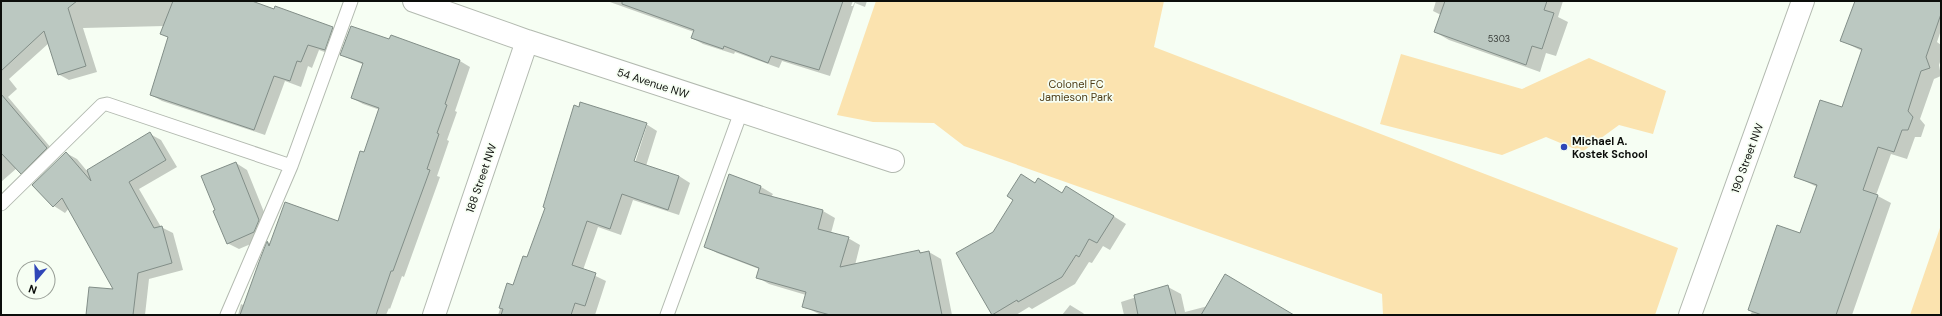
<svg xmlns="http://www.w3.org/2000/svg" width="1942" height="316" font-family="'DM Sans',sans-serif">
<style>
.green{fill:#fbe3af}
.shadow{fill:#0003;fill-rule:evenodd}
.building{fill:#bbc8c1;stroke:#828e88}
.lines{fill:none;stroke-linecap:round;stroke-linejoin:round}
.service-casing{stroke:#b3bab0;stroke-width:15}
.minor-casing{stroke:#b3bab0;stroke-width:24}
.tertiary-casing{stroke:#b3bab0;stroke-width:24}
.service{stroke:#fff;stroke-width:13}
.minor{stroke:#fff;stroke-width:22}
.tertiary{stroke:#fff;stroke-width:22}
.poi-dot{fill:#3046b7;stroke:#f6fef3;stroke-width:1.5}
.labels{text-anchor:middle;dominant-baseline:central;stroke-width:3.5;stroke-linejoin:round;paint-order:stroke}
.number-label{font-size:9px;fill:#383c38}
.street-label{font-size:11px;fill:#0c0e0b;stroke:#f6fef3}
.park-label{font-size:11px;fill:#4e3d17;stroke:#f6fef3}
.poi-label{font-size:11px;font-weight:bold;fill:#0c0e0b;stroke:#f6fef3;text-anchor:start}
</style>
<rect width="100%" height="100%" fill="#f6fef3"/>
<path class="green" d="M876,1h288l-10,46 524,201 -23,67h-272l-1,-21 -418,-148 -30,-23 -61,-1 -36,-7z
M1401,54l121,35 67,-31 77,33 -13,43 -34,-9 -37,27 -36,-15 -44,18 -122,-31z
M1941,225v90h-31z"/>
<path class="shadow" d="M1,1h248l84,27 11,6 -8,22 -17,-6 -7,18 -4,-2 -7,21 -16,-6 -20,54 -103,-34 -11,-6 18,-57 -7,-4 3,-8 -82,2 14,44 -28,8 -11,-6 -9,-31 -40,36 8,10 -9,8 49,58 -25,24 -15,-11 -16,14z
M607,1h246l-2,5h2l2,-5h12l-2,6 -10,-4 -25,73 -48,-15 -3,7 -44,-16 -1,2 -31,-10 -11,-6 2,-6z
M1436,1h127l-5,16 10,5 -12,34 -10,-3 -6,19 -91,-32 -14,-8 6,-17 -8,-4z
M1856,1h85v29l-4,12 4,3v14l-2,6 2,11 -7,3 -14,40 5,6 -4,12h-6l-8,22 -16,-5 -15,41 15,8 -39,112h-102l50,-80 17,-48 -22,-11 47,-68 20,-57 -20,-10z
M391,36l69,25 10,6 -15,44 2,1 -10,28 2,1 -12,35 3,1 -36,100 -2,-1 -12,33 -1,-1 -3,7h-148l3,-11 4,2 23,-64 3,2 67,-22 42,-112 -17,-6 -11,-6 12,-33 -23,-10 49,-15z
M581,103l65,21 11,7 -11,35 33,10 11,7 -11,32 -46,-15 -12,35 -23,-8 -15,43 23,11 -11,34h-97l10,-30 6,2 10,-30 4,1 18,-50 -2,-1 31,-101 4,2zM645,125h2l-13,41 -2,-1z
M150,134l11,6 16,27 -38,22 22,38 12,6 10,37 -34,9 -4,36h-58l27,-25 -45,-82 -4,5 -11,-7 -21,-21 33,-32 11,6 10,12z
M236,163l11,7 23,57 -5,11 -26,11 -12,-6 -11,-32z
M1022,175l14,9 26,10 5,-7 59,37 -16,26 -7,-4 -11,17 -3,-1 -14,22 -43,25 -3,-2 -13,8h-22l-2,-1 1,-81 21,-34z
M761,187l12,7 -2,3 52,14 12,7 -4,15 17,5 12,7 -5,20 64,-14 4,2 6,-1 12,7 11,56h-131l-18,-9 3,-11 -37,-11 -12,-7 2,-8 -42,-16 -12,-7z
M1168,287l13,7 4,18 23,-6 84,9h-168l-3,-13z
M1070,305l13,8 2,2h-23z"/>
<path class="building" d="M1,1h76l-9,7 18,58 -28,9 -14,-44 -43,40z
M173,1h79l22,8 1,-3 58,21 -8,23 -17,-5 -7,17 -4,-1 -7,20 -16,-5 -20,54 -104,-35 18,-58 -8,-3z
M622,1h221l-24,69 -48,-14 -3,7 -44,-17 -1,3 -32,-11 3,-8 -72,-26z
M1445,1h102l-3,9 10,3 -12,36 -10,-3 -6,19 -92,-33z
M1855,1h86v13l-15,43 4,11 -9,3 -13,40 5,6 -5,13h-6l-8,22 -16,-5 -15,43 15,5 -42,120h-74l-14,-5 29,-85 23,8 17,-48 -23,-8 26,-77 22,7 20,-58 -22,-8z
M351,26l38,13 2,-4 69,25 -15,44 2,1 -10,28 2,1 -12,35 3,1 -37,101h-2l-15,44h-136l19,-53 8,-21 2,5 16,-44 53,19 22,-70 4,1 15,-44 -28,-10 12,-35 -23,-8z
M1,94l46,54 -26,26 -20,-21z
M580,102l67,21 -13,38 45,15 -11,34 -46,-16 -12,35 -23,-8 -15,44 24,8 -11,33 -10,-3 -4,12h-70l2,-6 -4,-1 8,-25 6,2 10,-29 4,1 18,-49 -2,-1 31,-102 5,2z
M150,132l16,28 -37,22 25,46 8,-2 10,37 -34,10 -5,42h-47l3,-28 24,2 -51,-91 -9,9 -21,-22 34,-33 25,29 -4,-11z
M236,162l23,58 -5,12 -27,12 -14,-33 2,-1 -14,-34z
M729,174l32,12 -2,7 64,17 -5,19 31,8 -9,30 79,-17 1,3 9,-2 13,64h-112l-28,-8 4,-15 -50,-14 3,-10 -55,-21z
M1021,174l14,9 3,-5 24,15 4,-7 48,30 -17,27 -8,-4 -10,18 -3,-2 -14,22 -44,25 -1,-2 -25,15 -36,-62 37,-21 20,-32 -6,-4z
M1225,274l69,41h-93z
M1168,285l8,30h-38l-4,-20z"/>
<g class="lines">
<defs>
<path id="service" d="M1,204l101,-99 5,-1 184,62
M227,315l64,-149 60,-165
M667,315l74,-203"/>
<path id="minor" d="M414,1l113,40 366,120
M434,315l93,-274"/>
<path id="tertiary" d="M1690,315l113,-314"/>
</defs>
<use href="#service" class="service-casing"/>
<use href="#minor" class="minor-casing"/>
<use href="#tertiary" class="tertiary-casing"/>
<use href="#service" class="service"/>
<use href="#minor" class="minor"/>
<use href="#tertiary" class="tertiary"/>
</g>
<circle class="poi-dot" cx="1564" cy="147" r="4"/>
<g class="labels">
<g class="number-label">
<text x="1499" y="39">5303</text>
</g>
<g class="street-label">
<text transform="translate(653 83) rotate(18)">54 Avenue NW</text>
<text transform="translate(1747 158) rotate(-70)">190 Street NW</text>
<text transform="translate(481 178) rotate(-71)">188 Street NW</text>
</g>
<g class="park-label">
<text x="1076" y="84">Colonel FC<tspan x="1076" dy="13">Jamieson Park</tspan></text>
</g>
<g class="poi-label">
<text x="1572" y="141">Michael A.<tspan x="1572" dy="13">Kostek School</tspan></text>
</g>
</g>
<rect width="1942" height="316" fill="none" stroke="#0c0e0b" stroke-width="4"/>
<g transform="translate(36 280) rotate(199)"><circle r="19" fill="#f6fef3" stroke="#989e96"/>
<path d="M0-3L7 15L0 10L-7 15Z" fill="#3046b7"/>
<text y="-6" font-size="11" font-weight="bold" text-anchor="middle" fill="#0c0e0b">N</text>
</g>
</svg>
